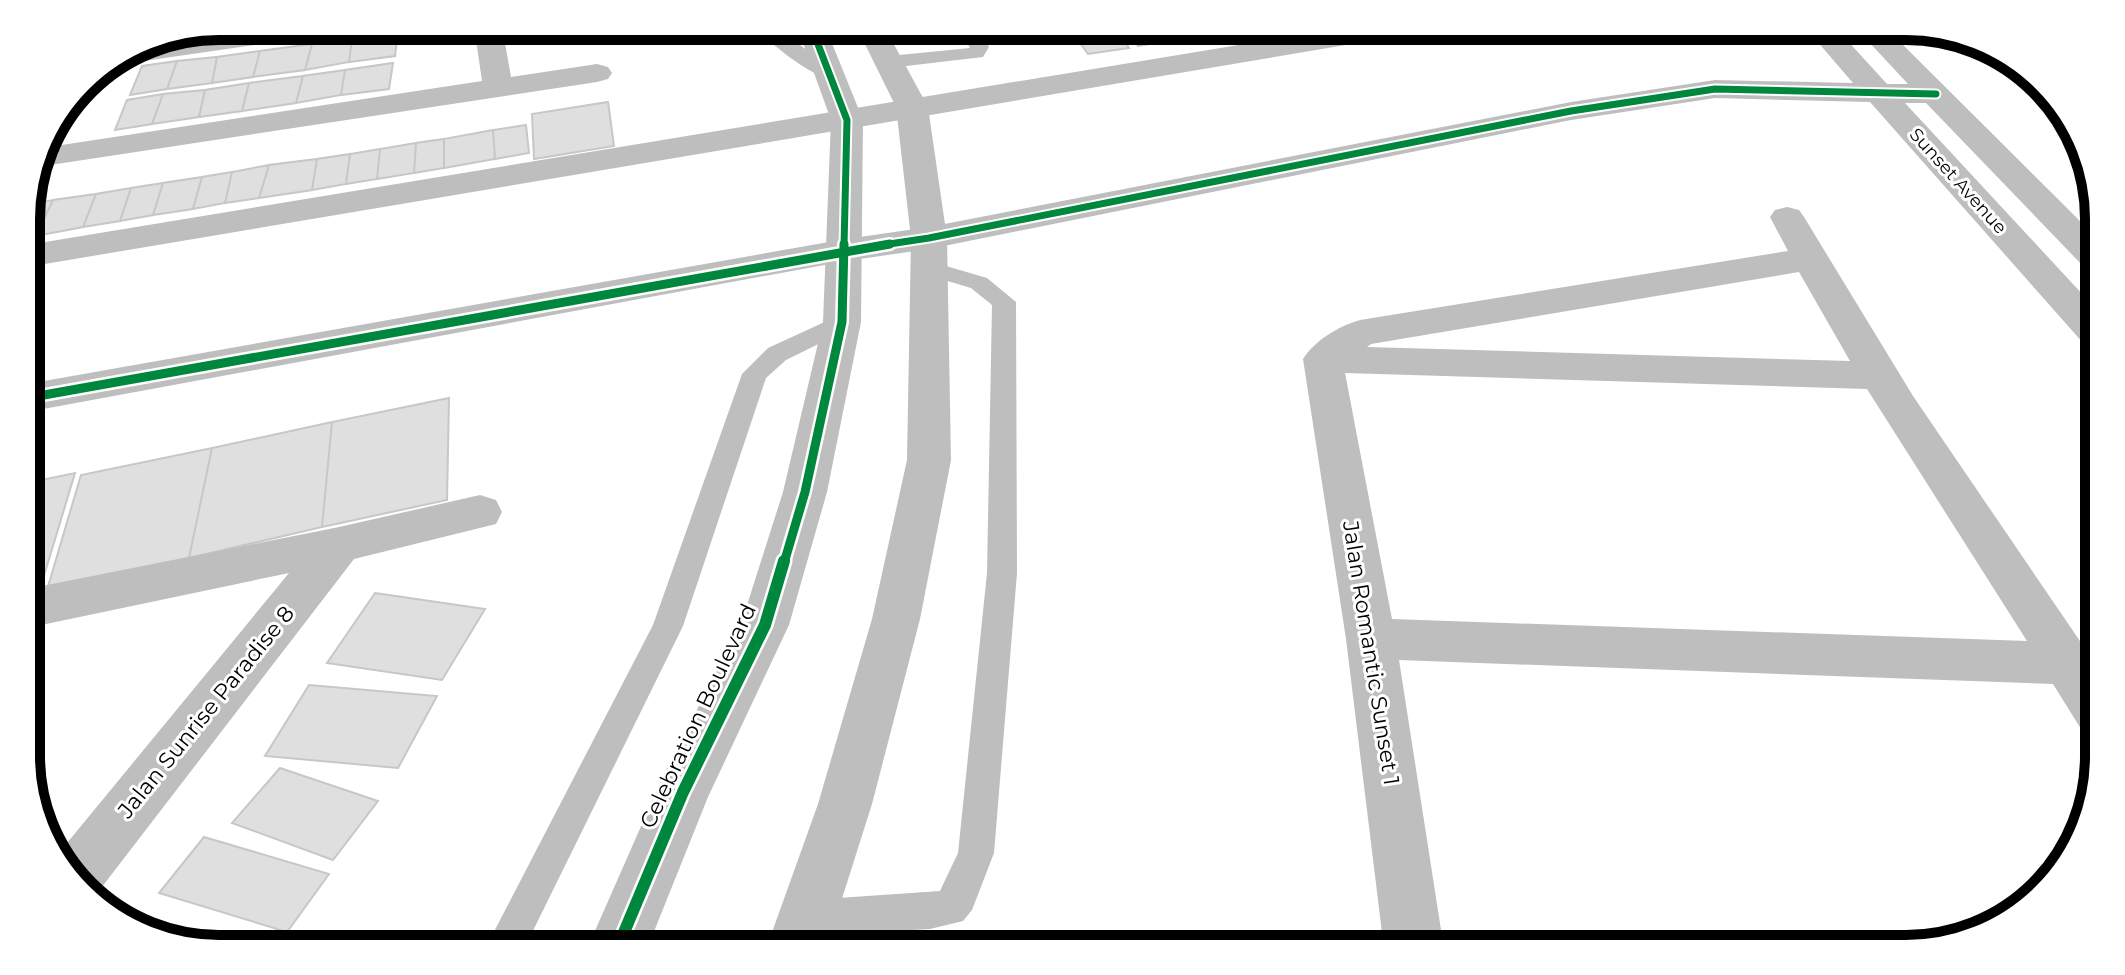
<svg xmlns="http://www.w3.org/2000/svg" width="2125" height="975" font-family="Montserrat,sans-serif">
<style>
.building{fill:#dfdfdf;stroke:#c7c7c7;stroke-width:2}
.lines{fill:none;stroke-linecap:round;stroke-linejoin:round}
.service{fill:#bebebe;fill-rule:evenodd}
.minor{fill:#bebebe;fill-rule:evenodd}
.tertiary{fill:#bebebe;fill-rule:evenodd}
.cycleway-far2-casing{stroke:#fff;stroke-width:11}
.cycleway-far1-casing{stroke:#fff;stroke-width:14}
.cycleway-casing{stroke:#fff;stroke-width:17}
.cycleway-far2{stroke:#00873e;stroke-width:7}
.cycleway-far1{stroke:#00873e;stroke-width:9}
.cycleway{stroke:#00873e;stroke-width:12}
.labels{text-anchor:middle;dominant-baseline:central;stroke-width:6;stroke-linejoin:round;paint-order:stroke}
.far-street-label{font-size:18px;fill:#000;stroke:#fff}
.street-label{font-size:22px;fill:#000;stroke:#fff}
.rim{fill:none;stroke:#000;stroke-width:10}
</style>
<rect width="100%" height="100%" fill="#fff"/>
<path class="building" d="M219,26h41l-2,7 -50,6 3,-12z
M535,26h63l1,2 -62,11z
M1068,26h45l16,22 -41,6z
M1124,26h45l10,13 -41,7z
M1175,26h45l5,6 -40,6z
M211,27l-3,12 -51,7 3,-8z
M398,32l-3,24 -46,6 3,-24z
M352,38l-3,24 -44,8 7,-26z
M312,44l-7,26 -52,7 7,-26z
M260,51l-7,26 -41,6 5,-26z
M217,57l-5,26 -45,6 10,-28z
M177,61l-10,28 -37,6 12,-29z
M393,63l-4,26 -48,6 4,-25z
M345,70l-4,25 -45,8 7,-27z
M303,76l-7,27 -54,8 7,-28z
M249,83l-7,28 -43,6 6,-27z
M205,90l-6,27 -47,7 11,-30z
M163,94l-11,30 -37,6 12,-30z
M608,102l6,44 -80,13 -2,-45z
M526,125l3,28 -34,6 -2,-29z
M493,130l2,29 -51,9v-29z
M444,139v29l-30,5 2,-30z
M416,143l-2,30 -37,6 3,-30z
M380,149l-3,30 -31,5 4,-30z
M350,154l-4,30 -34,6 5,-31z
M317,159l-5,31 -53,8 10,-33z
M269,165l-10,33 -34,5 7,-31z
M232,172l-7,31 -32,6 9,-32z
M202,177l-9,32 -40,6 10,-32z
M163,183l-10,32 -33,6 11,-33z
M131,188l-11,33 -37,6 13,-33z
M96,194l-13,33 -47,9 17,-36z
M53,200l-17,36 -9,1v-32z
M449,398l-2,102 -125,27 10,-105z
M332,422l-10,105 -133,31 23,-110z
M212,448l-23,110 -142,32 34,-115z
M75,473l-35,116 -13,3v-109z
M375,593l110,16 -43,71 -115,-17z
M309,685l128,11 -39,72 -133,-12z
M280,768l98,33 -45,59 -101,-37z
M204,837l125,37 -42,58 -128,-39z
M135,926l97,23 -87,-15z"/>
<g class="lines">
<path class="service" d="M755,26h19l67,49 -3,4c-19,5 -71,-37 -83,-53z
M958,26h18l13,21 -6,10 -94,11 -9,-6 9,-6 81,-8z
M929,261l58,17 29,24 1,271 -23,280 -22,57 -9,11 -33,8 -121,7 -13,-5 -6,-13 6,-13 13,-5 131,-9 18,-38 29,-280 5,-268 -21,-17 -50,-15 -4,-5 4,-5z
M842,314l9,2 3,6 -3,6 -65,32 -20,18 -83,248 -159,323h-39l168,-324 89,-251 26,-26z"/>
<path class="minor" d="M264,26h74l-4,6 -10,3 -201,29 -11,-3 29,-17z
M474,26h28l9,51 86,-13 11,3 4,6 -4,6 -11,3 -560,85 5,-19 440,-67z
M1353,26h66l-4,6 -10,3 -1378,232v-22z
M1804,26h30l53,58h21l-54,-58h30l214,213v32l-13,-3 -159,-165h-21l193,208v37l-14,-4 -214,-242 -155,-4 -144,22 -642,129 -83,12 -819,151v-28l819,-145 83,-12 642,-125 144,-22 138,3z
M1787,207l12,3 5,7 109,179 186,273v66l-18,-6 -28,-45 -654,-24 45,289h-60l-38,-310 -43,-280c11,-18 36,-33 57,-39l428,-69 -18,-34 5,-7zM1799,272l51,89 -483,-14 4,-3zM1345,373l522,16 160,252 -635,-22z
M480,495l16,5 6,12 -6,12 -142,35 -259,337 -29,-22 -8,-20 231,-281 -262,55v-39l312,-62z"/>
<path class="tertiary" d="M797,26h28l38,94 -2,202 -34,170 -38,133 -81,172 -61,152h-60l77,-175 77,-150 42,-132 40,-170 8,-202z
M856,26h28l44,81 19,131 4,222 -31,159 -48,185 -46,145h-60l52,-145 54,-185 35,-159 4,-222 -15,-131z"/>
<defs>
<path id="cycleway-far2" d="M811,26l36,94 -3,126
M876,246l53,-8 642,-127 144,-22 221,5"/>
<path id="cycleway-far1" d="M27,398l863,-154
M784,563l21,-71 37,-170 2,-78"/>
<path id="cycleway" d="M617,949l66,-157 82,-167 19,-64"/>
</defs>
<use href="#cycleway-far2" class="cycleway-far2-casing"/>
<use href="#cycleway-far1" class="cycleway-far1-casing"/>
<use href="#cycleway" class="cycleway-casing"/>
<use href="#cycleway-far2" class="cycleway-far2"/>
<use href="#cycleway-far1" class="cycleway-far1"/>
<use href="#cycleway" class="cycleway"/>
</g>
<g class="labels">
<g class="far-street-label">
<text transform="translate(1958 181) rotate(48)">Sunset Avenue</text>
</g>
<g class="street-label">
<text transform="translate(1371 653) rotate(81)">Jalan Romantic Sunset 1</text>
<text transform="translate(206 712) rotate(-51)">Jalan Sunrise Paradise 8</text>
<text transform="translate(698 716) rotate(-65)">Celebration Boulevard</text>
</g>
</g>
<path d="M0 0H2125V975H0ZM219 40H1906A179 179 0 0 1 2085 219V756A179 179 0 0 1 1906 935H219A179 179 0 0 1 40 756V219A179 179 0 0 1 219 40Z" fill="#fff" fill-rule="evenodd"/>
<path class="rim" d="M219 40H1906A179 179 0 0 1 2085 219V756A179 179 0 0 1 1906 935H219A179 179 0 0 1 40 756V219A179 179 0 0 1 219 40Z"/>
</svg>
